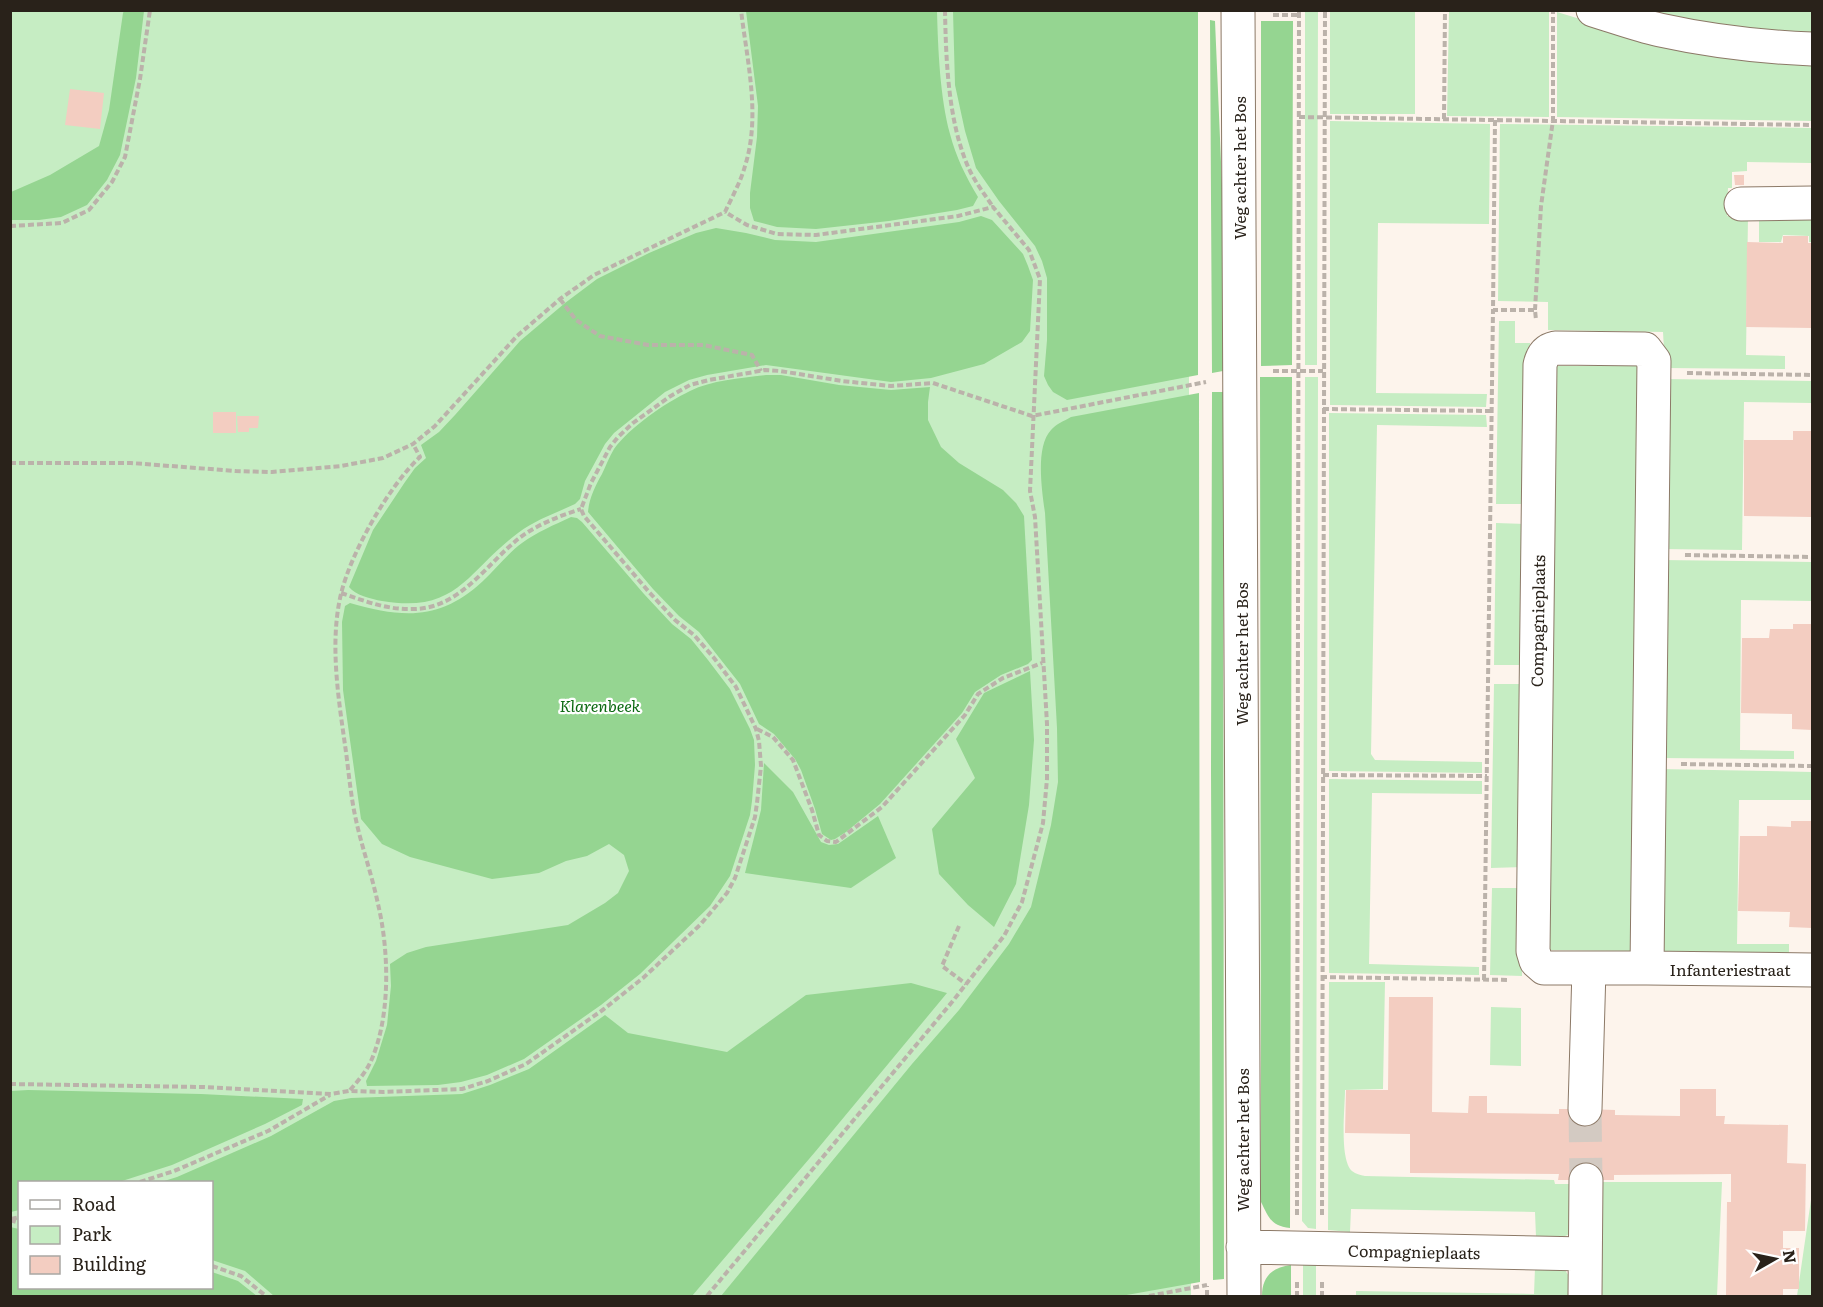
<svg xmlns="http://www.w3.org/2000/svg" width="1823" height="1307" font-family="Literata,serif">
<style>
.green{fill:#c6edc3;fill-rule:evenodd}
.forest{fill:#95d591}
.building{fill:#f3cdc1}
.lines{fill:none;stroke-linecap:round;stroke-linejoin:round}
.minor-tunnel{stroke:#d3cac2;stroke-width:33;stroke-dasharray:33 16;stroke-linecap:butt}
.minor-casing{stroke:#8c7967;stroke-width:35}
.path{stroke:#bbb2aa;stroke-width:4;stroke-dasharray:6 3;stroke-linecap:butt}
.minor{stroke:#fff;stroke-width:33}
.labels{text-anchor:middle;dominant-baseline:central;stroke-width:4.5;stroke-linejoin:round;paint-order:stroke}
.street-label{font-size:16px;fill:#29221a;stroke:#fff}
.park-label{font-size:16px;font-style:italic;fill:#0c6911;stroke:#fff}
</style>
<rect width="100%" height="100%" fill="#fdf4ec"/>
<path class="green" d="M1318,10l-1,355h-12v-354z
M10,11h1183l-4,371 2,914h-1180zM20,1182h192v106h-192z
M1330,11h85v103h-85z
M1449,11h100v106l-102,-1z
M1650,11h162v23l-74,-6z
M1557,12l99,30 156,21v58l-255,-4z
M1330,121l160,3 -1,100 -111,-1 -2,170 111,1 -1,13 -156,-2z
M1500,124l312,4v35l-65,-1v9l-15,1v16h-4l-1,28 21,1 -2,138 39,1v13l-120,-1 -2,-36 -115,-2v-28l-50,-1z
M1759,217h53v25h-3v-6l-26,-1 -2,7h-22z
M1499,321h16v22h15l-2,161h-32z
M1551,366h92l-8,585 -93,-1z
M1305,377h13l-2,852 -8,-1 -6,-7z
M1664,379l148,2v22l-68,-1 -2,148 -80,-1z
M1329,413l157,2 1,12 -110,-2 -6,329 4,6 107,2v11l-153,-2z
M1496,523l32,1 -1,141h-33z
M1661,560l151,2v39l-71,-1 -1,150 54,1v8l-135,-1z
M1494,684h31l-2,183 -32,1z
M1659,769l153,3v28h-73l-2,144h52v12l-123,-2 -7,-4z
M1329,779l153,2v13l-110,-1 -3,171 110,3v8l-150,-2z
M1492,888h31l-1,88 -32,-1z
M1329,982h56l-2,107 -38,1c0,18 -6,69 7,81 4,3 8,4 13,5l189,4 1,4h20l-2,47c-10,10 -24,6 -37,6l-1,-25 -184,-3 -1,23 -22,-2z
M1491,1007l30,1v58l-31,-1z
M1595,1182h127l-5,114h-120z
M1812,1193v103h-15z
M1303,1265h13v31h-13z
M1535,1268l30,2 7,11v15h-216v-5l178,3z"/>
<path class="forest" d="M124,11h20l-8,67 -16,77 -13,25 -20,25 -26,12 -22,3h-28v-28l39,-17 49,-29 10,-36 14,-97z
M746,11h191c1,38 3,86 13,123 6,23 16,43 28,63l-5,9 -16,4 -68,11 -73,8 -39,-2 -23,-6 -4,-13v-15l7,-56 1,-31z
M953,11h245v364l-131,25 -14,-8 -5,-7 -4,-9 3,-36v-62l-5,-17 -7,-15 -36,-45 -23,-33 -11,-37 -10,-46z
M1210,20l5,1 8,188v162l-11,2z
M1261,21h32l-1,344 -31,1z
M981,216l11,4 31,34 5,12 5,14 -3,51 -8,11 -38,22 -53,14 -40,4 -125,-17 -59,10 -18,5 -24,12 -51,41 -9,11 -20,37 -5,18 -5,5c-19,9 -40,16 -57,29 -51,38 -60,81 -136,68 -11,-2 -27,-6 -33,-14l24,-57 32,-48 10,-14 11,-10 -5,-13 18,-13 16,-17 65,-74 45,-38 32,-24 52,-26 47,-20 20,-5 30,5 29,7 41,2 143,-20z
M766,375h15l58,10 52,5 39,-3 -2,15v18l13,27 18,16 44,27 13,13 8,13 8,144 -4,4 -27,11 -26,17 -13,21 -82,91 -34,28 -11,7 -4,1 -9,-6 -7,-25 -14,-39 -6,-11 -21,-25 -15,-10 -19,-40 -41,-52 -20,-16 -26,-27 -65,-77c1,-13 7,-26 14,-38 4,-8 7,-17 12,-25 16,-22 51,-46 76,-58 22,-11 52,-13 76,-16z
M1260,377h32l-2,851c-19,-2 -21,-10 -29,-26z
M1212,392h11l1,887 -11,1 -2,-509z
M1199,393l1,889 -79,14h-400l191,-232 47,-54 50,-66 22,-37 20,-82 7,-43 -1,-54 -12,-215c-3,-22 -10,-66 6,-83 5,-6 13,-9 20,-13z
M571,517l6,1 5,4 62,72 28,30 19,15 17,21 22,29 20,40 4,11 1,25 -3,36 -2,14 -20,61 -20,30 -70,68 -39,31 -77,54 -37,16 -26,7 -23,3 -71,1 -1,-5 10,-20 11,-36 4,-39 -1,-22 17,-11 19,-6 142,-22 37,-22 13,-10 11,-22 -5,-16 -15,-11 -22,12 -21,5 -27,12 -47,6 -82,-22 -28,-13 -21,-25 -18,-129 -1,-68 3,-16 5,-3c53,15 90,18 133,-22 13,-12 24,-27 39,-38 15,-11 32,-18 49,-26z
M1030,671l4,69 -5,65 -13,79 -22,43 -26,-22 -29,-31 -7,-45 43,-51 -19,-39 28,-46z
M764,763l29,29 28,50 8,3 9,-1 40,-28 18,42 -45,30 -106,-15 16,-63z
M911,983l36,10 -132,159 -123,144h-418l-29,-25 -33,-11v-78h-51l16,-5 94,-41 63,-35 17,-3 111,-4 28,-9 39,-16 76,-54 23,18 99,19 79,-57z
M28,1090l173,4 102,5 -1,6 -37,19 -93,41 -53,17h-99l-1,28 -8,2v-121z
M10,1227l9,2 1,59h192v-16l26,9 19,15h-246z
M1291,1265v31h-29c0,-19 10,-29 29,-31z"/>
<path class="building" d="M70,89l34,4 -4,36 -35,-4z
M1734,175h10v10h-9z
M1783,236h25v7h4v85l-66,-1 1,-85 36,1z
M213,412h23v21h-23z
M237,416h22l-1,12h-9v4h-11z
M1793,431h19v86l-68,-1v-76h49z
M1793,624h19v106l-20,-1v-15l-51,-1 1,-75h27l1,-9h23z
M1791,821h21v107l-23,-1 1,-15 -52,-1 2,-75h27v-10l24,1z
M1389,997h44l-1,115 36,1 1,-17h18v17l72,1v-5h26l30,1v5l65,1v-27h36v27h9l-1,8 64,1 -1,38 19,1 -1,67h-22v17h16v41h-16v7h-57l1,-94h4v-28l-117,1v5h-56l1,-6 -149,-1v-39l-65,-1 1,-43h42z"/>
<g class="lines">
<path class="minor-tunnel" d="M1585,1109l1,71"/>
<defs>
<path id="minor" d="M1238,10l6,1286
M1593,10c23,7 45,15 67,20 50,11 102,17 152,19
M1741,204l71,-1
M1555,348l90,1 9,12 -7,607h-103l-8,-7 -3,-10 7,-586c2,-9 6,-15 15,-17z
M1647,968l165,2
M1585,1109l4,-140
M1243,1247l342,7
M1585,1296l1,-116"/>
</defs>
<use href="#minor" class="minor-casing"/>
<path class="path" d="M945,10c1,51 3,114 25,161 6,12 15,24 23,36
M1273,15h26
M1299,117l513,8
M1444,119l1,-109
M1495,120l-2,190h42l1,10
M10,226l52,-3 27,-13 23,-28 13,-25 15,-78 10,-69
M560,299l16,21 24,16 48,9h55l49,10 9,16
M1535,310l6,-104 12,-86v-110
M1273,371h50
M1687,373l125,2
M1323,409l169,2
M10,463h121l105,8 36,1 69,-6 42,-8 30,-14 22,-18 82,-90 43,-37 34,-24 131,-63c7,-15 16,-31 20,-46 16,-50 2,-105 -4,-156
M1685,555l127,2
M341,593c24,8 46,17 72,16 46,0 73,-44 105,-70 18,-14 41,-23 63,-30
M757,729l16,8 20,23 19,50 7,25 8,6 9,1 46,-35 83,-92 13,-21 25,-16 39,-15
M1681,764l131,2
M1323,775l164,1
M959,926l-17,40 24,18
M1321,977l188,3
M1484,980l9,-670
M10,1084l193,3 128,7 18,-3 34,1 79,-3 26,-8 38,-17 78,-55 39,-31 57,-53 27,-32 8,-15 20,-61 2,-14 4,-37 -2,-25 -3,-12 -20,-42 -22,-29 -20,-23 -19,-15 -26,-28 -65,-76 -3,-7 10,-26 19,-36 8,-10 15,-14 36,-26 21,-12 19,-5 56,-10 15,1 62,10 49,5 42,-3 99,33 174,-34
M350,1090c8,-9 16,-18 21,-29 20,-45 18,-111 7,-157 -6,-29 -16,-56 -22,-84 -5,-22 -7,-45 -10,-68 -7,-50 -17,-108 -5,-158 10,-42 48,-108 79,-137l-7,-13
M140,1182l34,-11 94,-40 62,-36
M1297,1215l2,-1205
M1322,1215l3,-1205
M11,1219l9,-2
M10,1220l10,3
M212,1266l29,10 25,20
M1297,1282v14
M1322,1282v14
M707,1296l245,-294 52,-66 18,-34 21,-79 4,-44v-55l-12,-207 -5,-26 10,-212 -11,-29 -36,-43 -35,9 -142,19 -39,-1 -30,-9 -22,-13
M1149,1296l58,-11
M1207,1296v-10"/>
<use href="#minor" class="minor"/>
</g>
<g class="labels">
<g class="street-label">
<text transform="translate(1239 168) rotate(-90)">Weg achter het Bos</text>
<text transform="translate(1537 621) rotate(-89)">Compagnieplaats</text>
<text transform="translate(1241 654) rotate(-90)">Weg achter het Bos</text>
<text x="1730" y="969">Infanteriestraat</text>
<text transform="translate(1242 1140) rotate(-90)">Weg achter het Bos</text>
<text transform="translate(1414 1251) rotate(1)">Compagnieplaats</text>
</g>
<g class="park-label">
<text x="600" y="705">Klarenbeek</text>
</g>
</g>
<rect width="1823" height="1307" fill="none" stroke="#29221a" stroke-width="24"/>
<rect x="18" y="1181" width="195" height="108" fill="#ffffff" stroke="#a9a7a3" stroke-width="1.5"/>
<rect x="30" y="1200" width="30" height="9" fill="#ffffff" stroke="#a9a7a3" stroke-width="1.5"/>
<text x="72" y="1211" font-size="18" fill="#29221a">Road</text>
<rect x="30" y="1226" width="30" height="18" fill="#c6edc3" stroke="#a9a7a3" stroke-width="1.5"/>
<text x="72" y="1241" font-size="18" fill="#29221a">Park</text>
<rect x="30" y="1256" width="30" height="18" fill="#f3cdc1" stroke="#a9a7a3" stroke-width="1.5"/>
<text x="72" y="1271" font-size="18" fill="#29221a">Building</text>
<g transform="translate(1775 1259) rotate(81)" stroke="#ffffff" stroke-width="4.5" paint-order="stroke">
<path d="M0-4.5L10 22L0 15L-10 22Z" fill="#29221a"/>
<text y="-9" font-size="16" font-weight="bold" text-anchor="middle" fill="#29221a">N</text>
</g>
</svg>
